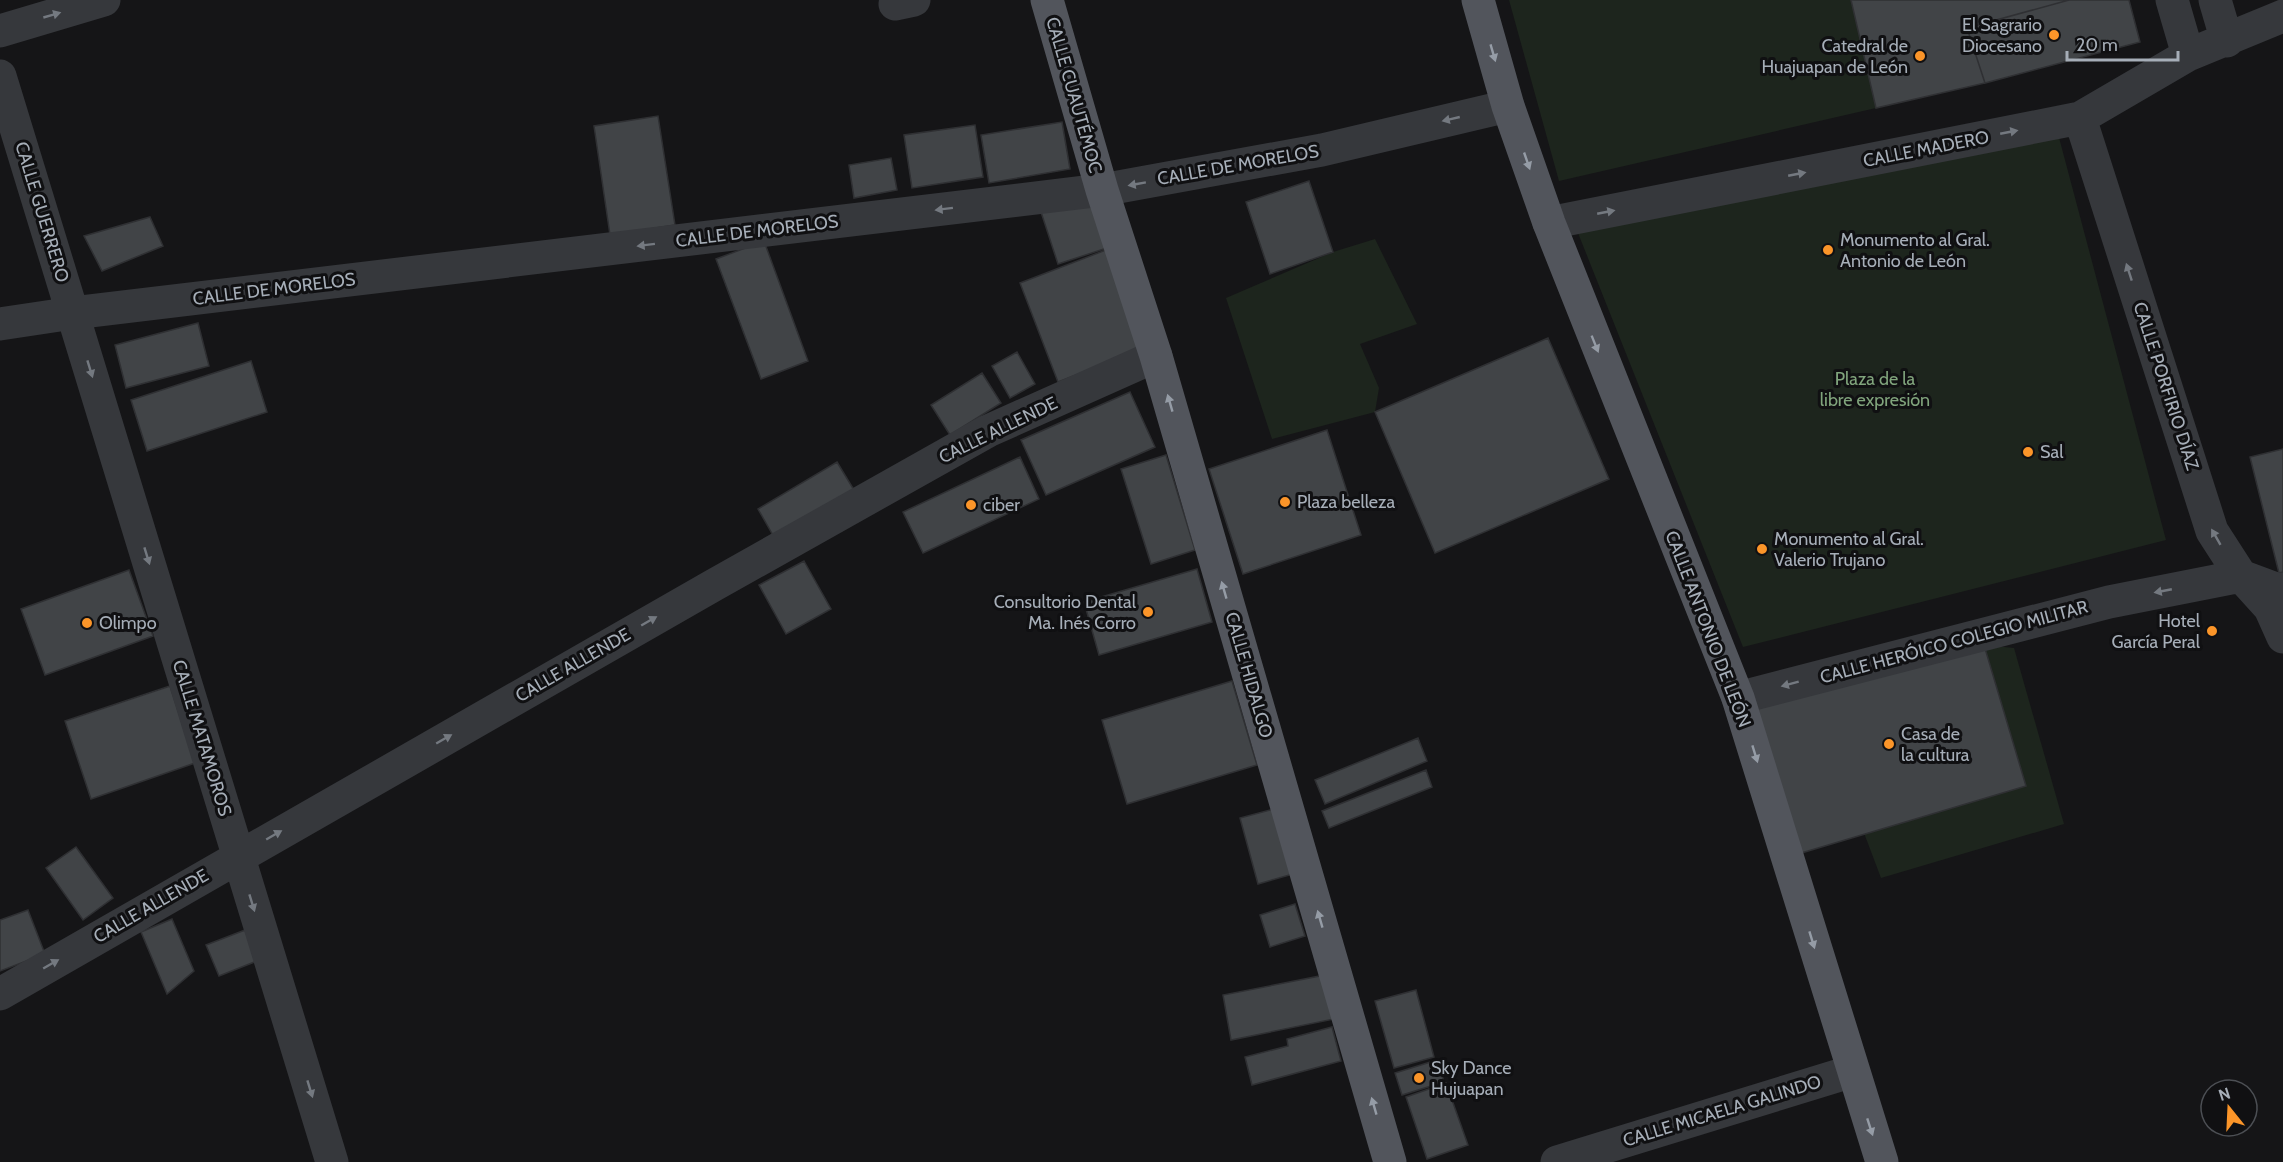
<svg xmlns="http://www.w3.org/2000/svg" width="2283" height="1162" font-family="Cabin,sans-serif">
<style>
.green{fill:#1d251d}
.building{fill:#414447;stroke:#2f3033;stroke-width:1.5}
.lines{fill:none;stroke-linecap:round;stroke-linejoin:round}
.minor{stroke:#36383c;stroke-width:33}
.major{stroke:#52555c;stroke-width:33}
.oneway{fill:#747980}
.oneway2{fill:#959ca6}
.poi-dot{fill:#fb9529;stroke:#101012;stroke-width:2}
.labels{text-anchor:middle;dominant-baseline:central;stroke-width:6;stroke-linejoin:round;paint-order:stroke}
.poi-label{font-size:18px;fill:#a6aeb8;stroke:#101012;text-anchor:start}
.street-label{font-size:18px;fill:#a6aeb8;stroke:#101012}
.park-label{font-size:18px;fill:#80a47c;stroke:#101012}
</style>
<rect width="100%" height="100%" fill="#151517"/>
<path class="green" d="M1509,0h620l11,42 -155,41 -426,98z
M2057,130l109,410 -423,107 -167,-419z
M1375,239l42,85 -57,20 19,44 -4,24 -103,27 -46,-141 107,-46z
M1984,645l30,3 50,176 -183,54 -46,-122z"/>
<path class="building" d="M1851,0h218l-102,28 18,55 -109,25z
M2069,0h60l11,42 -155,41 -18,-55z
M658,116l17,109 -65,10 -16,-109z
M1062,122l8,47 -81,14 -8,-48z
M975,125l8,52 -71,11 -8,-53z
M891,158l6,32 -43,8 -5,-33z
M1309,181l24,71 -63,22 -24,-72z
M1094,191l19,55 -55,18 -18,-55z
M150,217l13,29 -61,25 -18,-35z
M764,241l44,120 -47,18 -45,-120z
M1111,248l38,99 -91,35 -38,-99z
M198,323l11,43 -83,22 -11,-43z
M1548,338l61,141 -174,74 -60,-141z
M1017,352l18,32 -25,14 -18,-32z
M251,361l16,51 -120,39 -16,-51z
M982,373l19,30 -51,32 -19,-30z
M1130,392l25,55 -109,48 -25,-55z
M1327,430l34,105 -118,39 -34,-105z
M2283,449v123l-4,1 -29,-116z
M1166,455l29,95 -44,14 -30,-95z
M1020,457l19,42 -116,54 -20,-41z
M837,462l17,28 -80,47 -16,-28z
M804,561l27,48 -45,25 -27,-49z
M1197,569l15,53 -113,33 -15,-53z
M129,570l24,66 -108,39 -24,-66z
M1984,645l42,141 -228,68 -46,-152z
M1232,681l25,84 -130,39 -25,-84z
M170,686l25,77 -104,36 -26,-78z
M1418,738l9,23 -102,43 -10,-24z
M1426,770l6,17 -103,41 -7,-17z
M1274,809l19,65 -35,10 -18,-66z
M76,847l37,51 -30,22 -37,-52z
M1295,904l10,32 -35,11 -10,-32z
M28,910l17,44 -45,17v-51z
M172,919l22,52 -27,23 -26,-62z
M245,930l12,31 -38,15 -13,-31z
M1325,975l9,44 -103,21 -8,-45z
M1416,990l18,67 -40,11 -19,-67z
M1332,1027l9,34 -89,24 -7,-28 43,-11 -1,-7z
M1437,1060l7,22 -42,13 -7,-22z
M1446,1083l22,62 -41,14 -21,-62z"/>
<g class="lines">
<path class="minor" d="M2172,0l16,55
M2215,0l12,41
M895,4l19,-4
M0,31l104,-31
M0,76l332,1086
M2080,118l132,413 29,45 29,32 13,29
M1549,223l531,-105 108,-63 95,-39
M0,324l73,-11 1029,-123 220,-40 186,-44
M1738,698l371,-96 132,-26 38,14 4,-1
M0,994l714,-409 274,-154 168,-75
M1557,1162l296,-91"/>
<path class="major" d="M1047,0l55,190 54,166 234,806
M1478,0l30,106 41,117 189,475 144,464"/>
</g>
<defs><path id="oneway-solid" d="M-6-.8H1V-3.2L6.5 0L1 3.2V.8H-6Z" transform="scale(1.5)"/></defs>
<g class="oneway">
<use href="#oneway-solid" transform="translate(52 15) rotate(-16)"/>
<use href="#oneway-solid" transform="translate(1451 119) rotate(167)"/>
<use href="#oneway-solid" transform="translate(2009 132) rotate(-11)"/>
<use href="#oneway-solid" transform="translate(1797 174) rotate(-11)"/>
<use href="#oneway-solid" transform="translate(1137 184) rotate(170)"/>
<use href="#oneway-solid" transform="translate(944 209) rotate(173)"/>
<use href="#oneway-solid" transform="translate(1606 212) rotate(-11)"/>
<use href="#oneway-solid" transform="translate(646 245) rotate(173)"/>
<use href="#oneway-solid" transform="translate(2129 272) rotate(-108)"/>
<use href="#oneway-solid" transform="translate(90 369) rotate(73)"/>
<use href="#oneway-solid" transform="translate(2216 537) rotate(-120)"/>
<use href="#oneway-solid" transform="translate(147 556) rotate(73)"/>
<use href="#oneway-solid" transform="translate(2163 591) rotate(169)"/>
<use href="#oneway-solid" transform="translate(649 621) rotate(-30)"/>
<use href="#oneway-solid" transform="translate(1790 684) rotate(165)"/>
<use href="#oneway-solid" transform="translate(444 739) rotate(-30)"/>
<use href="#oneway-solid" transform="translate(274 835) rotate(-30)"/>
<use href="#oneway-solid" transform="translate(252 903) rotate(73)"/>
<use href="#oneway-solid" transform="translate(51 964) rotate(-30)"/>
<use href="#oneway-solid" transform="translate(310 1089) rotate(73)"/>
</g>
<g class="oneway2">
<use href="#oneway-solid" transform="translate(1493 53) rotate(74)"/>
<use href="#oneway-solid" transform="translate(1527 161) rotate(71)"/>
<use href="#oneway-solid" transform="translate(1595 344) rotate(68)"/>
<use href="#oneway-solid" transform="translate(1170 403) rotate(-106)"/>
<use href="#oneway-solid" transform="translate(1224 590) rotate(-106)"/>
<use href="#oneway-solid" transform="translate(1755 754) rotate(73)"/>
<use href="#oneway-solid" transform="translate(1320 919) rotate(-106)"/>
<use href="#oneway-solid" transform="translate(1812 940) rotate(73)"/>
<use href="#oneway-solid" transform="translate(1374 1106) rotate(-106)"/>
<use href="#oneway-solid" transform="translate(1870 1127) rotate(72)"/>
</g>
<g class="poi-dot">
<circle cx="2054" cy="35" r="6"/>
<circle cx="1920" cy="56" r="6"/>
<circle cx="1828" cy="250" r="6"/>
<circle cx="2028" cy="452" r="6"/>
<circle cx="1285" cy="502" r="6"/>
<circle cx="971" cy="505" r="6"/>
<circle cx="1762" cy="549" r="6"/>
<circle cx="1148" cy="612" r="6"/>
<circle cx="87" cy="623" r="6"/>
<circle cx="2212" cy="631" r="6"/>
<circle cx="1889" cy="744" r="6"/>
<circle cx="1419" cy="1078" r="6"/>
</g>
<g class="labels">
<g class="poi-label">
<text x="2042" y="25" text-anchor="end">El Sagrario<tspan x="2042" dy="21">Diocesano</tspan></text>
<text x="1908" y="46" text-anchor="end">Catedral de<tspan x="1908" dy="21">Huajuapan de León</tspan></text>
<text x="1840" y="240">Monumento al Gral.<tspan x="1840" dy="21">Antonio de León</tspan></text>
<text x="2040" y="452">Sal</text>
<text x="1297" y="502">Plaza belleza</text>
<text x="983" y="505">ciber</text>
<text x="1774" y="539">Monumento al Gral.<tspan x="1774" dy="21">Valerio Trujano</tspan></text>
<text x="1136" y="602" text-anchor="end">Consultorio Dental<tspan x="1136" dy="21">Ma. Inés Corro</tspan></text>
<text x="2200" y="621" text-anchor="end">Hotel<tspan x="2200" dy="21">García Peral</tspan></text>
<text x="99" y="623">Olimpo</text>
<text x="1901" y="734">Casa de<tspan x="1901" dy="21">la cultura</tspan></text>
<text x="1431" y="1068">Sky Dance<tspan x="1431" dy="21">Hujuapan</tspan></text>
</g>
<g class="street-label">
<text transform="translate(1074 95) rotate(74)">CALLE CUAUTÉMOC</text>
<text transform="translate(1926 149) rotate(-11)">CALLE MADERO</text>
<text transform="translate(1238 165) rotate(-10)">CALLE DE MORELOS</text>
<text transform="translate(42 212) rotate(73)">CALLE GUERRERO</text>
<text transform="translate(757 231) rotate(-7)">CALLE DE MORELOS</text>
<text transform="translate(274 289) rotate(-7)">CALLE DE MORELOS</text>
<text transform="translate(2166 386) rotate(72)">CALLE PORFIRIO DÍAZ</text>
<text transform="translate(998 430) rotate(-26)">CALLE ALLENDE</text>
<text transform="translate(1708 629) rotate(69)">CALLE ANTONIO DE LEÓN</text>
<text transform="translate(1954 642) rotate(-15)">CALLE HERÓICO COLEGIO MILITAR</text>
<text transform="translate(573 665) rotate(-30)">CALLE ALLENDE</text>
<text transform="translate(1249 675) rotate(74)">CALLE HIDALGO</text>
<text transform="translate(202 738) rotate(73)">CALLE MATAMOROS</text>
<text transform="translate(151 906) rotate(-30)">CALLE ALLENDE</text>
<text transform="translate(1722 1111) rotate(-17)">CALLE MICAELA GALINDO</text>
</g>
<g class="park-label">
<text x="1875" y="379">Plaza de la<tspan x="1875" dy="21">libre expresión</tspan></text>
</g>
</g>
<g transform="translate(2229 1108) rotate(342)"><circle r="28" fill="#101012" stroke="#4c4f54" stroke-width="1.5"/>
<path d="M0-4.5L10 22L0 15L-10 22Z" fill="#fb9529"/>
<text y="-9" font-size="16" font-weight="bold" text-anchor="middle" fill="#a6aeb8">N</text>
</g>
<path d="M2067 51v9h111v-9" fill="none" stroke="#a6aeb8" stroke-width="3"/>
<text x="2076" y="51" font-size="18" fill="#a6aeb8" stroke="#101012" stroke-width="4.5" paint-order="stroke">20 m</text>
</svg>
